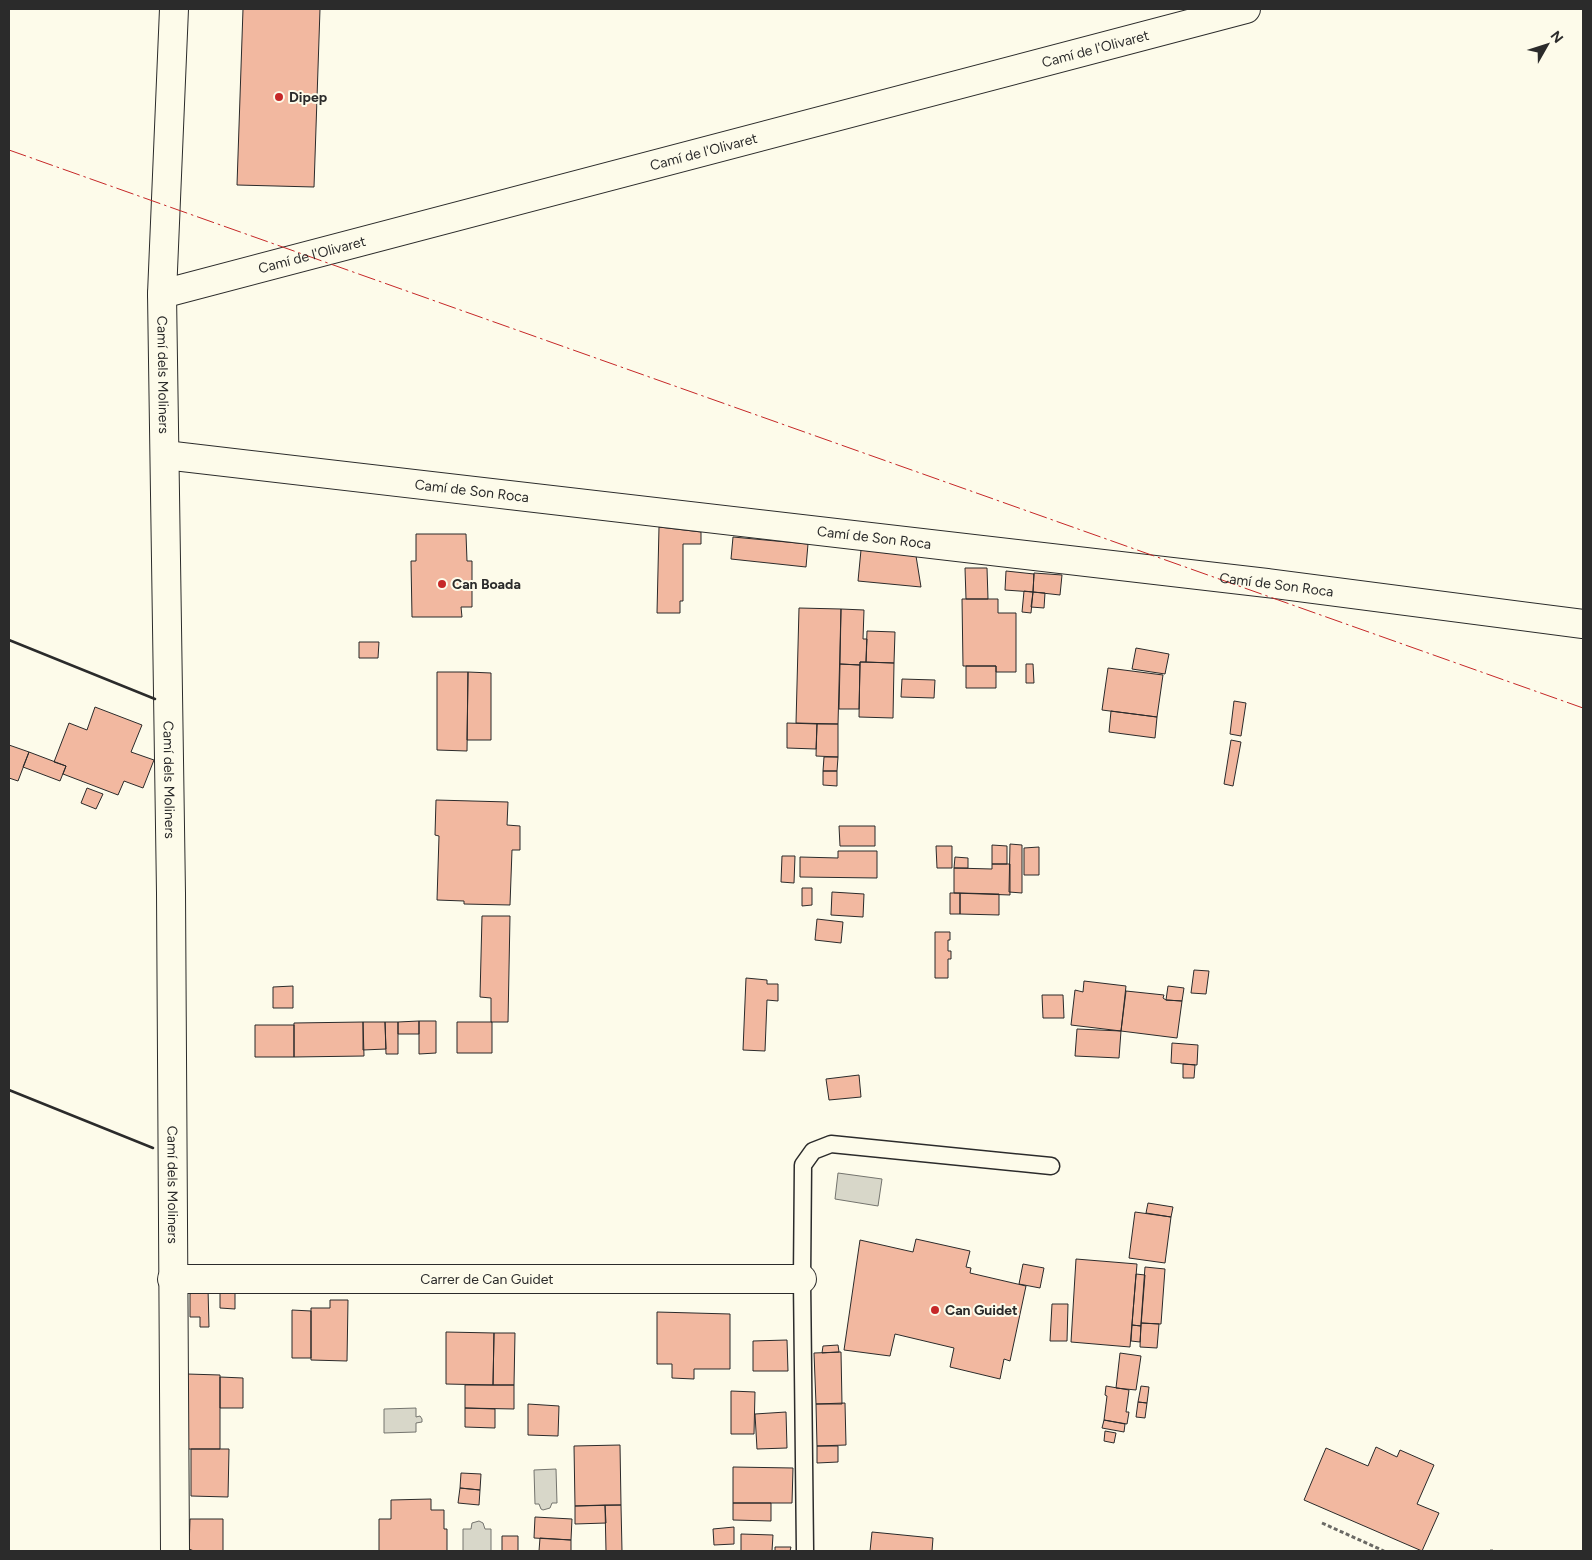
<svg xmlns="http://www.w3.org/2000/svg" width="1592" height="1560" font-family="Figtree,sans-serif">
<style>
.water{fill:#d8d7c9;stroke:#74746e}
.building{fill:#f2b8a0;stroke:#2b2b2b}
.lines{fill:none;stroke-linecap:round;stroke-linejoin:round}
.lane-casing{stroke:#2b2b2b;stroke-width:19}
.street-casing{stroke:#2b2b2b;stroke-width:30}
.path{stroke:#6a6964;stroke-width:3;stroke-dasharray:4 2.5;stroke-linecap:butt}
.lane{stroke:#fdfbea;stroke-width:16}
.street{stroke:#fdfbea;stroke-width:28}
.wall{stroke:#2b2b2b;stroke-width:2.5}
.power{stroke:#c62828;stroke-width:1;stroke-dasharray:18 4 2.5 4;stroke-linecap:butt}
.poi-dot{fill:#c62828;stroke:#fdfbea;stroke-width:2}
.labels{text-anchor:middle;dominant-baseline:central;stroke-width:4;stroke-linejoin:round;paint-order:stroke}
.street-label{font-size:14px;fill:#2b2b2b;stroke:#fdfbea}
.poi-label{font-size:14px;font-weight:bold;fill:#2b2b2b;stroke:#fdfbea;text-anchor:start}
</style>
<rect width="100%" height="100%" fill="#fdfbea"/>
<path class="water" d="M838,1173l44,6 -4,27 -43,-7z
M416,1408v9l4,-1 2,3v3l-6,1v9l-32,1v-24z
M556,1469l1,34h-5l-2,5 -7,2 -2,-1 -2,-5h-4l-1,-34z
M479,1521l4,2 2,6h6v22h-28v-22h8l1,-6z"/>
<path class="building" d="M243,9h77l-6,178 -77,-2z
M659,527l42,5v12h-18v57h-3v12h-23z
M416,534h50l1,27h5v46h-11l1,10h-50l-1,-56h5z
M733,537l75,7 -2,23 -75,-8z
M861,550l55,6 5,31 -63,-6z
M965,568h22l1,31h-22z
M1006,571l28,3 -1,18 -28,-2z
M1034,573l28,2 -2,20 -27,-3z
M1024,591l9,1 -2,21 -9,-1z
M1033,592l12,1 -1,15 -13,-1z
M962,599h36v14h18v59h-20v-6h-33z
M799,608l42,1 -3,115 -42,-1z
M841,609l23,1 -1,29h4l-1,23h-6v3l-20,-1z
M867,631l28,1 -1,31 -28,-1z
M359,642h20l-1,16h-19z
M1136,648l33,6 -4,20 -33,-5z
M860,662l34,1 -1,55 -34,-1z
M840,664l20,1 -1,44h-20z
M1026,664h7l1,19h-8z
M966,666h30v22h-30z
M1108,668l55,7 -6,42 -55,-7z
M437,672h31l-1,79 -30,-1z
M468,672l23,1v67h-24z
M902,679l33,1 -1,18 -33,-1z
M1234,701l12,2 -5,33 -11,-2z
M95,707l47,18 -11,27 23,8 -11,28 -19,-7 -6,14 -55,-21 3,-8 -12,-4 15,-39 18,7z
M1111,711l46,6 -2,21 -46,-6z
M787,723l30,1 -1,25 -29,-1z
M817,724h21v33l-22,-1z
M1231,740l10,2 -8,44 -9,-2z
M9,745l20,7 -11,29 -9,-3z
M29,752l37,14 -6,15 -37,-14z
M824,757h14l-1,14h-14z
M823,771h14v15l-14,-1z
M87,788l16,6 -7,15 -15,-6z
M436,800l72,2 -1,23 13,1v24h-8l-2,55 -46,-1v-3l-27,-1 2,-64 -4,-1z
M839,826h36v20h-35z
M1010,844l12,1v48l-13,-1z
M992,845l15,1v18h-15z
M936,846h16v22h-15z
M1039,847v28h-15v-27z
M838,851h39v27l-77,-1v-20l38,1z
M782,856h13l-1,27 -13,-1z
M955,857l13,1v10h-14z
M992,864h18v31l-56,-2v-25l38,1z
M802,888h10v17l-10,1z
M832,892l32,2 -1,23 -32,-2z
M950,893h10v21h-10z
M960,893l39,1v21l-39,-1z
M482,916h28l-2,106h-17v-24l-11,-1z
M817,919l26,3 -2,21 -26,-3z
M935,932h15v8h-2v11h3v8h-3v19h-13z
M1194,970l15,1 -3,23 -15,-1z
M746,978l21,2v4h11v17l-11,-1 -2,51 -22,-1z
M1084,981l42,5 -5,45 -50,-6 4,-35 8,2z
M293,986v22h-20v-21z
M1168,986l16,2 -2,13 -16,-1z
M1126,991l38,4 -1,3 3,2 16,1 -5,37 -56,-7z
M1042,995h21l1,23h-21z
M419,1021h17v32l-17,1z
M419,1021v13h-21v-12z
M363,1022h22l1,27 -23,1z
M363,1022l1,34 -70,1v-34z
M385,1022h13v32h-12z
M457,1022h35v31h-35z
M255,1025h39v32h-39z
M1077,1029l44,2 -2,27 -44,-2z
M1172,1043l26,2 -1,20 -26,-2z
M1183,1064l12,1 -1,13h-11z
M859,1075l2,22 -32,3 -3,-21z
M1148,1203l25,4 -2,10 -25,-4z
M1135,1212l36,5 -6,46 -36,-5z
M916,1239l54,12 -4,16 5,1 -1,5 56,13 -16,75 -6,-2 -4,20 -50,-12 4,-19 -59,-14 -5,22 -46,-6 16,-110 53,12z
M1076,1259l61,5 -7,83 -59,-5z
M1023,1264l21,4 -4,20 -21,-4z
M1145,1267l20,2 -4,55 -20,-1z
M1136,1274l9,1 -4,51 -9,-1z
M197,1289h11l1,38h-9v-10h-10v-23z
M220,1290l15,1v18l-15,-1z
M330,1300h18l-1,61 -36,-1v-52h19z
M1052,1304h16l-1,37h-17z
M292,1310l19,1v47h-19z
M657,1312l73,2v55h-36v10l-22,-1v-14h-15z
M1141,1323l18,1 -2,24 -17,-1z
M1132,1325l9,1 -1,16 -9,-1z
M446,1332l48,1 -1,52 -47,-1z
M494,1333h21l-1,52h-21z
M787,1340l1,31h-35v-30z
M838,1345l1,7 -17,1 1,-7z
M841,1352l1,52h-26l-2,-51z
M1120,1353l21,3 -5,34 -20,-2z
M187,1374l33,1v74h-33z
M220,1377l23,1v30h-23z
M465,1385h49v24l-49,-1z
M1106,1386l23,4 -3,22h3l-2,12 -23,-4 3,-24 -2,-1z
M1141,1386l8,1 -2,16 -9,-1z
M731,1391l24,1 -1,42h-23z
M1138,1402l9,1 -2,15 -9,-1z
M845,1403l1,42 -29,1 -1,-42z
M528,1404l31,2 -1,30 -30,-1z
M465,1408l30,1v19l-30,-1z
M786,1412l1,36 -30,1 -2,-35z
M1104,1420l21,4 -1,8 -22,-4z
M1105,1431l11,2 -2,10 -10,-2z
M620,1445l1,60 -46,1 -1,-60z
M817,1446h21v16l-21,1z
M1376,1447l21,10 3,-7 34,15 -17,39 22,9 -17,38 -118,-51 22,-52 42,18z
M191,1449h38l-1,48 -37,-1z
M733,1467l60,1 -1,35h-59z
M461,1473l20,1 -1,16 -20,-2z
M460,1488l20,2 -1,15 -21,-2z
M431,1499v11h13v19h3v22h-68v-32h12v-19z
M733,1503h38v18l-38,-1z
M605,1505l1,18 -31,1v-18z
M605,1505h16l1,46h-16z
M535,1517l37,2 -1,21 -37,-2z
M190,1519h33v32h-29l-5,-2z
M734,1527v17l-20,1 -1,-16z
M872,1532l61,6 -1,13h-62z
M741,1534l32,1 -1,16h-31z
M502,1536h16v15h-16z
M540,1538l31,2v11h-32z
M775,1547h16l-1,4h-15z"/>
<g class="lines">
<defs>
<path id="lane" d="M805,1551l-3,-272 1,-114 10,-14 18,-7 220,22"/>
<g id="street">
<path id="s1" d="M174,9l-12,285 9,599 4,658"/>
<path id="s2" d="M162,294l1084,-285"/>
<path id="s3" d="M165,455l1102,128 316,41"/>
<path id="s4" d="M172,1279h630"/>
</g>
</defs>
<use href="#lane" class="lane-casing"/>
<use href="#street" class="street-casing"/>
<path class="path" d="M1322,1523l62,28
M1490,1551h3"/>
<use href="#lane" class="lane"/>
<use href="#street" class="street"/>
<path class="wall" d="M9,640l146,59
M9,1090l144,58"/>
<path class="power" d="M9,150l1574,558"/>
</g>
<g class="poi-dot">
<circle cx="279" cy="97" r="5"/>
<circle cx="442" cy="584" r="5"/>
<circle cx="935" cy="1310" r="5"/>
</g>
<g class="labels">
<g class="street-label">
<text stroke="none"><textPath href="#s2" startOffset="965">Camí de l'Olivaret</textPath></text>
<text stroke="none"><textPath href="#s2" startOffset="560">Camí de l'Olivaret</textPath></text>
<text stroke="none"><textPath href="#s2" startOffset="155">Camí de l'Olivaret</textPath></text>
<text stroke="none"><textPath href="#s1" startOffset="366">Camí dels Moliners</textPath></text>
<text stroke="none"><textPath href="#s3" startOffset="309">Camí de Son Roca</textPath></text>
<text stroke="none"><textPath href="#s3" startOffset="714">Camí de Son Roca</textPath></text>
<text stroke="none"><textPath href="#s3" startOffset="1119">Camí de Son Roca</textPath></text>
<text stroke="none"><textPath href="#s1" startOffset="771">Camí dels Moliners</textPath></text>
<text stroke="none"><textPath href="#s1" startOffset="1176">Camí dels Moliners</textPath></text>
<text stroke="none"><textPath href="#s4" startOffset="315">Carrer de Can Guidet</textPath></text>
</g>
<g class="poi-label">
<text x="289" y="97">Dipep</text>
<text x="452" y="584">Can Boada</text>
<text x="945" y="1310">Can Guidet</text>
</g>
</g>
<rect width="1592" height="1560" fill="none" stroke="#2b2b2b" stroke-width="20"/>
<g transform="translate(1547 45) rotate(51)" stroke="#fdfbea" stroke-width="4" paint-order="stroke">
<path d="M0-4L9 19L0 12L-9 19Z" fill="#2b2b2b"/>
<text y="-8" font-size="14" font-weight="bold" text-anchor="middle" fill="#2b2b2b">N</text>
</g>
</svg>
